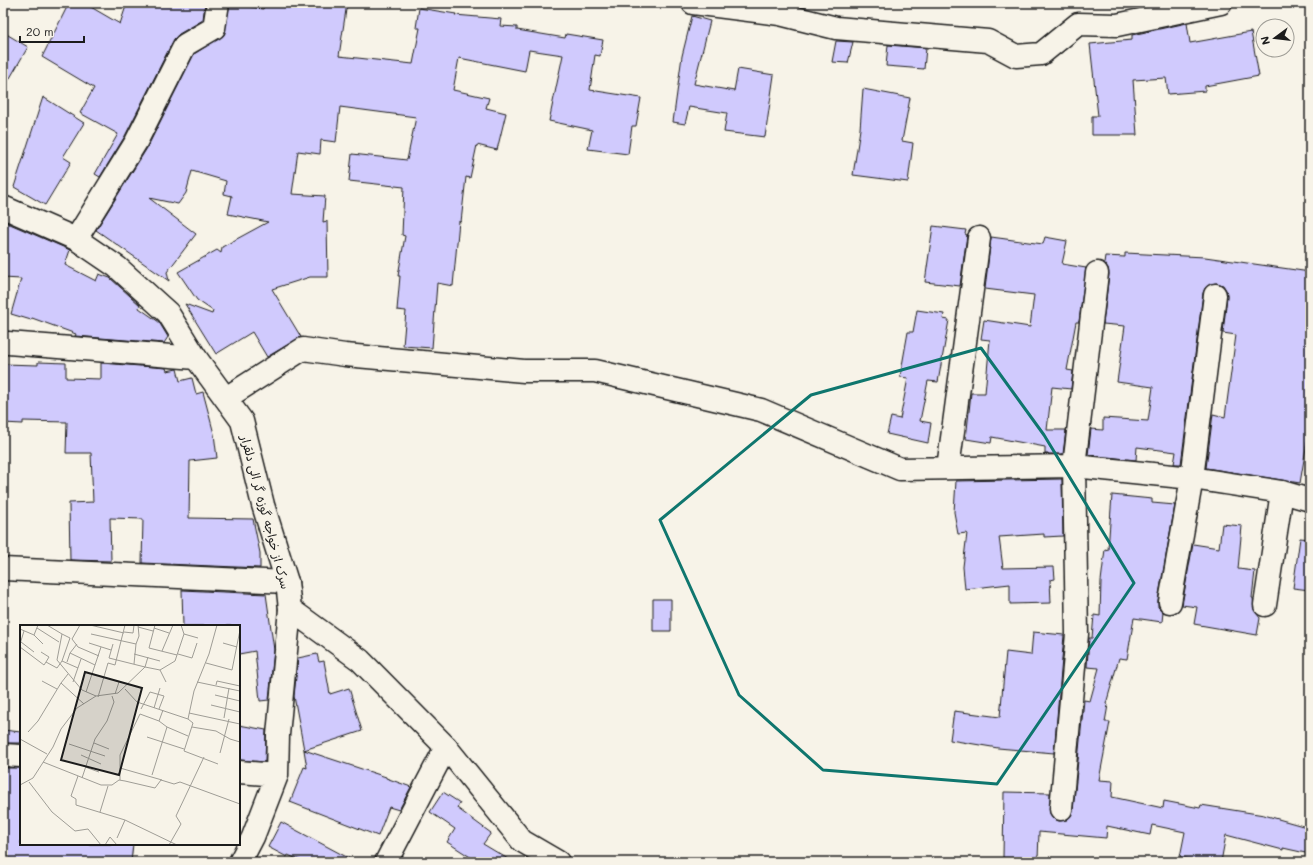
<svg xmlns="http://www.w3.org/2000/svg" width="1313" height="865" font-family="Mali,'Playpen Sans Arabic',sans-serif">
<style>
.building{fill:#d0cafd;stroke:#1c1c1c}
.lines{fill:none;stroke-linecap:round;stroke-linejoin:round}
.street-casing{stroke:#1c1c1c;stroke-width:25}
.secondary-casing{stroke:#1c1c1c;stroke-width:25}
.street{stroke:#f7f3e8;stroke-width:22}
.secondary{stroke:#f7f3e8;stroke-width:22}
.marked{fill:none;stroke:#0f766e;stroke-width:3;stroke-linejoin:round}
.labels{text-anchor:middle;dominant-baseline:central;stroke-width:3.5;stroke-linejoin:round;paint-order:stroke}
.street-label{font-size:12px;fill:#1c1c1c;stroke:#f7f3e8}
.inset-road{fill:none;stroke:#9f9d96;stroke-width:1}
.view{fill:#1c1c1c;fill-opacity:0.15;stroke:#1c1c1c;stroke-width:2}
.inset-edge{fill:none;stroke:#1c1c1c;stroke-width:2}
</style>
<rect width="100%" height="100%" fill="#f7f3e8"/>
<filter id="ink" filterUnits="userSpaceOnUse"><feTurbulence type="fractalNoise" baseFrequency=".025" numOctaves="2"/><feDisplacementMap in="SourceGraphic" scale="8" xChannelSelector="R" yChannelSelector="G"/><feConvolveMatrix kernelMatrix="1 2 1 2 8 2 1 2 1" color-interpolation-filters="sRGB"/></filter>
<g filter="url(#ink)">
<path class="building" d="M69,3h15l36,21 7,-21h78l-2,17 -24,14 -5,5 -49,97 -25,41 -5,-3 23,-40 -38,-21 14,-25 -52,-31z
M230,3l33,6 2,-6h82l-8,53 74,8 7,-36h-4l3,-20 37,6 -1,1 46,4 -1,7 17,1v3l48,8 1,-4 37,6 -3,16 -5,-1 -5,35 51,8 -5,28h-4l-4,28 -40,-5 4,-19 -43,-9 14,-66 -34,-5 -4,21 -66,-13 -6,32 36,8 -3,10 20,5 -9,37 -20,-5 -7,33 -4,-1 -5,45 -2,-1 -6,65 -16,-3 -5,65 -29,-2 3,-35 -9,-1 3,-34h-2l7,-40 -3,-1 2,-48 -55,-6 3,-27 55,6 9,-43 -76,-10 -4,35 -15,-2 -1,14 -22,-3 -6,43 33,2 -2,26 4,-1 1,56h-18l-38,12 29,48 -34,20 -15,-25 -36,22 -31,-50 27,10 1,-3 -16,-11 -19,-28 39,-22 4,3 1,-6 46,-25 -40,-8 4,-18 -8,-2 2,-13 -34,-10 -6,22 -8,11 -29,-6 47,36 -29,38 2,9 -73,-51 51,-82 47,-94 30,-19z
M692,16l18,5 -16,63 40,7 4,-22 36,6 -9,62 -41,-5 3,-19 -38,-6 -4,17 -12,-2 9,-66z
M1187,23l3,20 61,-11 8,44 -54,10v5l-37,3 -2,-16 -33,2 4,55h-45v-19h6l-8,-72 42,-4v-5z
M3,32l25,15 -25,43z
M836,41l17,1 -5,21 -16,-1z
M888,45l38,3 -2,21 -38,-3z
M863,89l47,9 -8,43 11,2 -5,39 -55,-7 7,-46z
M43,97l41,26 -21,34 8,5 -26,43 -31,-18z
M3,221l67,29 -5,15 31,16 3,-7 11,4 30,27 -1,3 20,14 9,15 -4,6 -89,-7 1,-2 -44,-16 -1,2 -20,-6 10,-35 -18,-1z
M933,226l33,4 -1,4 2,1 -7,51 -35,-4z
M991,237l52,7 2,-7 22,4 -5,23 24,4 -7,54h-3l-9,48 6,1 -2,18 -19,-2 -5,43h19l-3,24h-18v-7l-53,-10 -1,6 -25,-4 5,-46h14l5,-53 -9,-1 3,-19 46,7 4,-32 -49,-6z
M1125,253l80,4 105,15v170h-3l-7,41 -94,-15 7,-54 12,3 11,-82 -13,-2 4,-37 -1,-6 -3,-5 -6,-2 -7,1 -5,4 -2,5 -22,171h-7l2,-12 -39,-5 -1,13 -48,-5 3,-26 12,1v-12l45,3 5,-34 -36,-5 8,-56 -22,-2 6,-50 -1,-6 -4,-5 1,-7 20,1z
M917,310l27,4 -1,5 6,1 -11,62 -10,-1 -8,40 11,2 -3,20 -41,-9 4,-17 9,2 8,-41 -8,-1 8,-45h5z
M38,362l28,1v15l35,1v-16l65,5 1,3 10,-2 3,12 12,-3 4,16 7,-2 11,42 3,24 -27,3 -1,57 64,1 7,34v15l-118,-5 1,-44 -33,-1 1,43 -41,-1 -1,-57 24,-1 -2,-49h-25l1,-31 -44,-1v3l-20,-1v-59l35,1z
M1062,479l1,57 -19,1v-3l-45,3 4,31 51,-1 1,12 -5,1 1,23 -41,1v-20l-45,5 -2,-22 4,-34 -9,1 -4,-22 2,-31z
M1112,495l40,4v4l23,2 -17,95v7l5,5 -1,10 -28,-4 -7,41 -8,-1 -13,46 2,1 -3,17h5l-11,58 14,1 -1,16 51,11 1,-7 36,7 1,-3 63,10 46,13v26l-27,-6v2l-57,-15 -5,27h-14l-27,-5 5,-25 -33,-7 -2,10 -43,-9 -1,12 -67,-6 -1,27 -35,-1 1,-66 46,1v21l4,5 5,2 8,-1 4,-4 2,-5 11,-111 6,1 9,-33 -12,-1 2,-29h3l2,-23 6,1 1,-35 4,-32 3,1z
M1222,524l20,2 -4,43 17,2 -3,27h1l1,12 6,8 -3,17 -63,-11 3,-17 -15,-2 11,-61 26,4z
M1300,538l10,1v51l-17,-2z
M182,590l84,4 8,56 -5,50 -9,1 -5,-50 -16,3v-28h-56z
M653,599h18v32h-18z
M1033,632l31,3 -10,118 -56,-5 -48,-8 4,-29 46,6 6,-65 25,3z
M317,654l2,8 5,-1 6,33 19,-6 13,43 -58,19 -10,-54 4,-38z
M239,725l27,5 -1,32 -26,-2z
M3,730l18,2v11h-18z
M304,750l82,27v1l25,9 -12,23 -10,-3 -11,29 -88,-34 14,-35 3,1z
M3,768h18v76h112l-2,18h-102l-26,-4z
M443,792l17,11 -3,5 34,25 -8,11 30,18h-35l-31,-20 8,-13 -25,-17z
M281,822l75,40h-52l-16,-7 -1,2 -19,-10z"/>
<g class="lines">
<defs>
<path id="street" d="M693,3l87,11 56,14 152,13 28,15 25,-2 37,-30 39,1 104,-22
M76,239l60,-97 49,-97 29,-17 4,-25
M8,343l188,15
M226,398l77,-49 42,6 179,16h71l166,39 139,59 174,-3 118,12 90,14 28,8
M948,468l31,-230
M3,569l284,13
M1170,602l22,-124 23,-183
M1265,605l17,-113
M3,755l18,1
M239,772l38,3
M1061,809l16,-175 -3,-168 23,-193
M240,862l13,-25 24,-62 1,-40 12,-126
M386,862l60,-115"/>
<path id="secondary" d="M3,207l73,32 41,28 51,46 28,45 46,63 21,84 24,77 3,27 70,51 86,87 76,94 36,21"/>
</defs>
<use href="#street" class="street-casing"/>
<use href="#secondary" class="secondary-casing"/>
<use href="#street" class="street"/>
<use href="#secondary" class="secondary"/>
</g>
</g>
<path class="marked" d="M981,348l63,87 90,148 -137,201 -174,-14 -84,-75 -79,-175 151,-125z"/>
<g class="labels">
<g class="street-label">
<text transform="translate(266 512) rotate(75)">سرک از خواجه گوزه گر الی دلقرار</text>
</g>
</g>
<g transform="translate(20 625)">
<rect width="220" height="220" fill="#f7f3e8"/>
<path class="inset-road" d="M27,0l15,9 -5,26 25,30 14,6M60,0l-8,14 6,8 21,9M70,0l34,8M135,0l-6,23 28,7M197,0l-8,29 -15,37 -6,28 5,4 -9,28 34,13M118,2l15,4M17,3l22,14M134,3l15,5M0,4l14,6 4,-10M104,7l9,1 1,-8M71,9l45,10 3,-8 -1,-11M164,9l14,4M14,10l9,9M1,17l13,10M69,18l22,7M203,18l14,4M0,19l4,-13M93,19l-4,14 36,9 3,-10M0,22l24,18 2,-3 11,6 5,-7 8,-23 -8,-4M142,26l11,-26M21,27l8,5 -3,5M50,28l25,12M114,29l26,7M158,29l14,4 5,-15M42,36l16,7M47,37l3,-9 7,-9M186,38l26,7 8,-40M114,39l2,-20M140,45l6,12M48,49l-7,9 23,21M22,56l15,8M53,57l8,-23M177,57l43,9M196,60l1,-4 23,5M105,64l12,13 51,17M66,67l15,-45M95,69l4,-12M195,70l25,6M78,72l10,-34 7,2 10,-40M191,80l29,7M134,83l6,-20M121,84l9,-17 14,4 -5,13M169,88l51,11M204,93l5,-30M147,102l21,9M172,102l24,4 14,8 10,3M8,107l10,-11 23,-38M127,112l37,12M0,114l27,15M74,118l15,6M49,119l36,12M200,128l9,-34M61,130l20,9M23,137l58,23h11l7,-5 6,1 30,7 6,-8 13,4 6,-2 60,22M65,142l14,5M100,143l42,12M132,150l15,-48 -8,-6M58,151l-7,20 5,3v6l49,15 -8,18M62,153l13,-39 12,-18 7,-19 -2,-6M100,155v-25l20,-41 19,7 4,-11M9,157l23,30 23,19 13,-2 13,16M0,160l13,-7 20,-31 8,-18 16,-21 19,-12 22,-3 27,-26 15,3 15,-9 9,-27 -3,-9M80,187l8,-26M105,195l52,25M85,220l5,-8 7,8M149,220l12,-21 -5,-8 28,-59"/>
<path class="view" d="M65,47l57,16 -23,87 -58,-15z"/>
<rect width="220" height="220" class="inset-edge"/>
</g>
<rect width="1313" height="865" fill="none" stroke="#f7f3e8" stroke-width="16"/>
<rect x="8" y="8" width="1297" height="849" fill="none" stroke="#1c1c1c" stroke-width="1.5" filter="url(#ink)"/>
<g transform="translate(1275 38) rotate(255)"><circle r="19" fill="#f7f3e8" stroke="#9f9d96"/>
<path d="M0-3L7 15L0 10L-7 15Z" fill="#1c1c1c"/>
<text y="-6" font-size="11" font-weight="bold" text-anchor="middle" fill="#1c1c1c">N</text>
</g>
<path d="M20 36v6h64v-6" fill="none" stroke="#1c1c1c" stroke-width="2"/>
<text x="26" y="36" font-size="12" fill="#1c1c1c" stroke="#f7f3e8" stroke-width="3" paint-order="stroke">20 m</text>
</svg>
